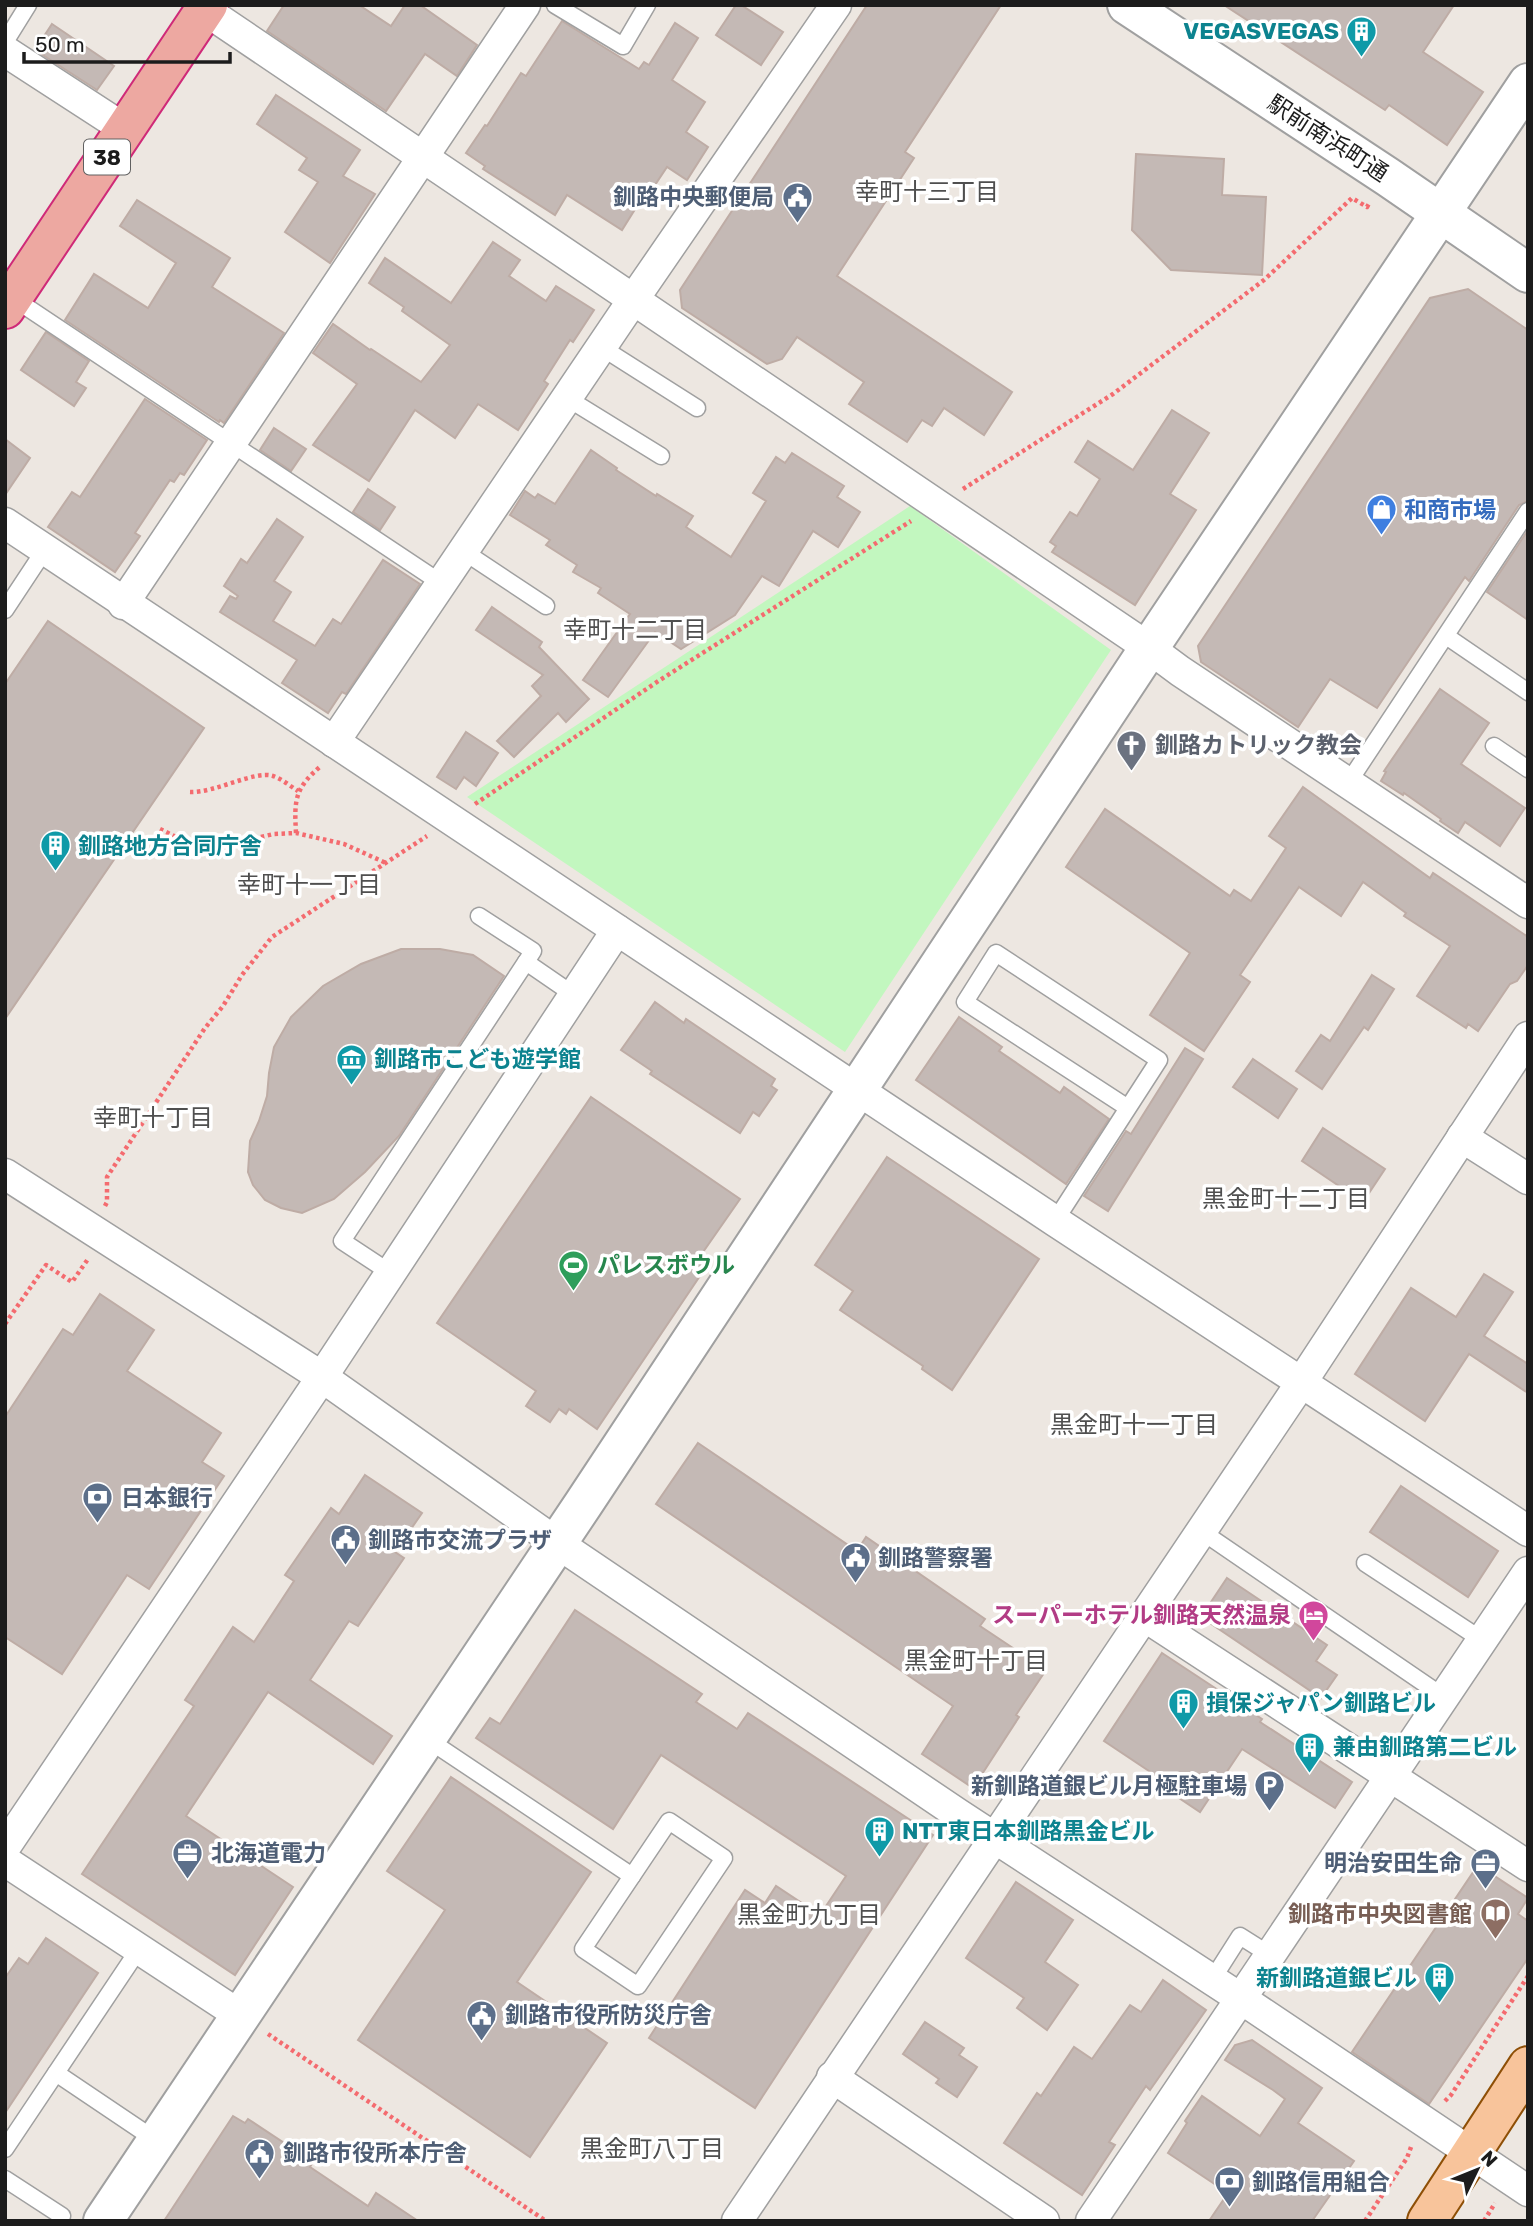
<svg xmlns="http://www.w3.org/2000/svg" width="1533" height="2226" viewBox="0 0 1533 2226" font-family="Rubik,'Noto Sans JP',sans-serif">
<rect width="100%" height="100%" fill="#ede7e1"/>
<polygon fill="#c2f7bf" points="910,506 1111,650 845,1052 467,797"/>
<g fill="#c4b9b5" stroke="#beaca5" stroke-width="2">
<polygon points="284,5 359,5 391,26 405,5 420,5 477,45 457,76 425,54 386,111 267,31"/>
<polygon points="736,5 741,5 783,32 761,65 716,35"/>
<polygon points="867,5 1001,5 905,152 914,158 837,276 1012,392 984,435 944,408 932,426 922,420 907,442 849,404 864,382 797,337 782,359 767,364 682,308 680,290"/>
<polygon points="1224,5 1454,5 1423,52 1483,92 1447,145 1389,105 1385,110"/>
<polygon points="562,21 639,69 644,62 649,65 675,23 698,38 672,80 705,102 686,132 708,147 687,180 667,167 647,197 644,195 622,230 567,195 555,215 483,169 485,166 466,153 485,125 487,126 521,73 526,76"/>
<polygon points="52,24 114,66 97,90 35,50"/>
<polygon points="276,95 360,150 343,176 375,194 330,263 285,232 318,182 299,170 307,158 257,124"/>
<polygon points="1136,154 1224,159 1222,195 1266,197 1262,275 1171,270 1132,230"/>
<polygon points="137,200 230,258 212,287 284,333 224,423 220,420 219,422 65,320 94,274 148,308 176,263 120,226"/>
<polygon points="493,242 520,260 509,276 546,301 556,286 594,310 573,342 570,340 544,381 548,384 518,430 478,404 455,438 415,410 369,481 313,445 357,384 313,353 333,324 370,350 371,349 421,382 450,345 402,311 404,307 369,283 385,258 451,303"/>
<polygon points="1468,289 1528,330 1528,501 1519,505 1469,581 1465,577 1377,708 1330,679 1298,727 1201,662 1198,646 1430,298"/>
<polygon points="46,332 89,361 76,382 86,388 74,406 21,370"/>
<polygon points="145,399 207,440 184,475 180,473 174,482 170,480 135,533 140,536 115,572 48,527 72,492 80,497"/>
<polygon points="1172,410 1209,433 1170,494 1196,510 1135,605 1052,552 1056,546 1050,542 1070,512 1077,516 1100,479 1075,462 1088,441 1133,470"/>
<polygon points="274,428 306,449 291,471 260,450"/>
<polygon points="5,439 30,458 5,495"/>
<polygon points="591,450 617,468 616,470 656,496 657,494 693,516 686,527 731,557 766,501 753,493 776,457 785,463 792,453 844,486 837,497 860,512 838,547 813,531 779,586 762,576 735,615 681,649 655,632 608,697 583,680 630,614 598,593 601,588 573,572 577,565 546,545 550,540 510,515 525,491 535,498 538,494 555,504"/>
<polygon points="368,489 395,507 380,530 353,512"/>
<polygon points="277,519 303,537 274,581 291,592 273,621 315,646 333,619 341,624 383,560 420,584 346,694 342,692 328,713 282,683 297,660 220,612 230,596 236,599 238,596 224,586 241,559 247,563"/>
<polygon points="1528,530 1528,620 1487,592"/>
<polygon points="492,607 542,642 539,647 589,699 566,722 558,713 514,757 497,741 541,696 532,686 543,675 476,630"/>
<polygon points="48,621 204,728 5,1019 5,684"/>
<polygon points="1440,689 1489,723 1461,764 1525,808 1500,846 1465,822 1458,833 1440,821 1441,819 1404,793 1403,795 1381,781 1386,772 1384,771"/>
<polygon points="466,732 498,753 476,786 464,777 456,789 437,777"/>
<polygon points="1303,787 1430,878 1433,873 1528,937 1528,965 1517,981 1510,984 1478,1031 1468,1024 1466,1028 1417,996 1450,946 1404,916 1406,913 1363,882 1341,916 1299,887 1240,975 1250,982 1204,1051 1150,1015 1190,953 1066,867 1078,849 1105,809 1230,896 1234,890 1251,901 1286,848 1269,836"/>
<polygon points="401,949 440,949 473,955 504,976 399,1136 365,1172 334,1199 302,1213 281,1208 265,1200 253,1185 248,1172 250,1141 259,1121 267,1096 269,1073 274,1047 291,1017 323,986 361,964"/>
<polygon points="1372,975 1394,989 1368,1030 1364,1027 1322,1089 1296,1071 1321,1035 1330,1041"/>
<polygon points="655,1002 684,1023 686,1019 775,1079 771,1086 777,1090 759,1116 753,1112 740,1133 650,1074 652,1071 621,1050"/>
<polygon points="959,1017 1002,1047 999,1051 1060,1093 1064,1087 1109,1119 1066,1184 916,1080"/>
<polygon points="1185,1048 1203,1059 1108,1211 1084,1196 1126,1131 1131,1134"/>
<polygon points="1253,1059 1297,1089 1278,1118 1233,1087"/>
<polygon points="591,1097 740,1199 701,1255 710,1261 597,1429 569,1409 566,1414 559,1409 550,1422 526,1406 536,1391 437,1323"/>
<polygon points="1323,1128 1385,1169 1363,1202 1302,1161"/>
<polygon points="887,1157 1039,1259 952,1390 922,1369 923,1366 840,1310 853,1291 815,1265"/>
<polygon points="1484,1274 1513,1292 1484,1336 1528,1364 1528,1393 1469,1354 1425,1421 1355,1374 1411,1288 1456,1317"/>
<polygon points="100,1294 154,1330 127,1371 221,1433 202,1462 224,1476 149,1589 127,1575 62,1674 5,1637 5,1417 63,1329 73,1335"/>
<polygon points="698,1443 857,1551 866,1537 985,1619 980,1626 1046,1670 1016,1715 1019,1717 973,1788 922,1754 953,1706 656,1504"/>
<polygon points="365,1475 422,1513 395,1552 404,1558 358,1626 349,1621 310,1680 392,1736 373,1764 268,1692 186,1816 293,1887 235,1975 82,1874 194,1706 185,1700 233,1627 254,1642 294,1581 285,1575 331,1508 339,1514"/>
<polygon points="1401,1486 1498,1551 1468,1597 1370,1532"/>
<polygon points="1227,1578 1327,1645 1316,1661 1337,1675 1321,1698 1201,1617"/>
<polygon points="575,1610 702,1694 696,1702 737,1729 748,1713 933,1835 755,2108 649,2038 745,1890 765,1903 776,1886 820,1915 846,1876 661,1755 613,1829 476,1738 490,1718 500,1724"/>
<polygon points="1162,1653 1262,1719 1260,1722 1352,1782 1335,1808 1242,1749 1200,1812 1161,1786 1164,1781 1104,1741"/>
<polygon points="451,1777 591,1872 517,1982 607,2043 530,2157 358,2040 445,1910 387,1871"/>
<polygon points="1478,1865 1528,1898 1518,1914 1528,1921 1528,1958 1429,2104 1352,2052"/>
<polygon points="1016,1882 1073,1920 1045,1962 1078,1985 1047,2030 1017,2008 1024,1998 966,1958"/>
<polygon points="46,1938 98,1973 5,2113 5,1978 19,1958 28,1964"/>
<polygon points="1163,1980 1206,2010 1150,2090 1146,2086 1109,2142 1115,2145 1082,2195 1004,2143 1037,2093 1041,2096 1074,2047 1092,2059 1130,2005 1141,2012"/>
<polygon points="925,2022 964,2048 959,2055 977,2067 957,2097 936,2083 939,2079 903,2054"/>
<polygon points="1252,2040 1322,2088 1298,2123 1354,2161 1312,2221 1209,2221 1228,2193 1168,2153 1187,2123 1185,2121 1202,2096 1260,2136 1285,2099 1273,2090 1225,2060 1235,2045"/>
<polygon points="233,2116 245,2123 248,2119 313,2162 310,2167 368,2206 376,2193 418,2221 164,2221"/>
</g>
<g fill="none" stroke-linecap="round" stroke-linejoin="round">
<defs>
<g id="service">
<polyline points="555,5 623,46 647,5"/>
<polyline points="5,42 28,5"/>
<polyline points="13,298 441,583"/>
<polyline points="601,347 697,408"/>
<polyline points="567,398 661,456"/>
<polyline points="463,551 546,606"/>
<polyline points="5,610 44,551"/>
<polyline points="1446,636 1528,692"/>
<polyline points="1494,746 1528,769"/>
<polyline points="1348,783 1528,511"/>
<polyline points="479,916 533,951 526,962"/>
<polyline points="1055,1221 1159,1060 996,953 965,1002 1128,1108"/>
<polyline points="389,1272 342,1241 526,962 574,995"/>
<polyline points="1201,1531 1444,1697"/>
<polyline points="1365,1563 1482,1640"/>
<polyline points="427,1739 632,1876"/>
<polygon points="669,1821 724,1858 638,1986 583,1949"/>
<polyline points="1212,1980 1240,1936 1270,1955"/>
<polyline points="56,2073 157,2141"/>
<polyline points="5,2149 139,1949"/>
<polyline points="5,2179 62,2216"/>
</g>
<g id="minor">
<polyline points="205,10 1149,648 1180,671 1528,903"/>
<polyline points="5,51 125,129"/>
<polyline points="5,523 1055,1221 1528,1531"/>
<polyline points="123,604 525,5"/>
<polyline points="334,742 633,300 836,5"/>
<polyline points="1462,1137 1528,1179"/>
<polyline points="5,1174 322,1377 557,1543 958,1814 1240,1998 1528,2191"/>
<polyline points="1144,1616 1528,1866"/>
<polyline points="5,1847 322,1377 617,930"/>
<polyline points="5,1861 241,2016"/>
<polyline points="832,2077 1044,2221"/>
<polyline points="737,2221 1301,1383 1528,1037"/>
<polyline points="1091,2221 1528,1572"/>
</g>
<g id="tertiary">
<polyline points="1127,5 1388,177 1528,273"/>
<polyline points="103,2221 584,1503 1149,648 1528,83"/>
</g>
<polyline id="primary" points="1427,2221 1528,2066"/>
<polyline id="trunk" points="5,309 208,5"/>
</defs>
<use href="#service" stroke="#a0a0a0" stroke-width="19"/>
<use href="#minor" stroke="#a0a0a0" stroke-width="33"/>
<use href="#tertiary" stroke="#a0a0a0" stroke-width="42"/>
<use href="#primary" stroke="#8e4f06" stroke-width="42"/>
<use href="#trunk" stroke="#cf2a78" stroke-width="42"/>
<g stroke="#f46b6f" stroke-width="4.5" stroke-dasharray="3.5 3.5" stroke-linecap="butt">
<polyline points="963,489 1113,394 1264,280 1352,198 1367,207 1370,202"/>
<path d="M190 792C215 793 255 770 273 776 282 779 290 786 298 791"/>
<polyline points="475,804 660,680 911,521"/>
<polyline points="160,829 178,838 203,845 221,846 274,834 296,833 344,844 386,863"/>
<path d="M296 833C294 799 295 788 321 766"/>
<polyline points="105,1206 107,1202 107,1177 205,1028 223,1006 242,975 272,937 427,836"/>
<polyline points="5,1324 46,1265 72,1282 88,1259"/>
<polyline points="268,2034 546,2221"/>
<polyline points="1445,2101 1451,2095 1528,1976"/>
<polyline points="1365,2221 1407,2158 1411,2147"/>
<polyline points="1484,2221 1495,2203"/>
</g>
<use href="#service" stroke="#fff" stroke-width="16"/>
<use href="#minor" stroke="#fff" stroke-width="30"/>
<use href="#tertiary" stroke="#fff" stroke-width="38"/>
<use href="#primary" stroke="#f8c49b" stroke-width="38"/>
<use href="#trunk" stroke="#eda8a1" stroke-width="38"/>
</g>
<defs>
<symbol id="building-pin" viewBox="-11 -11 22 30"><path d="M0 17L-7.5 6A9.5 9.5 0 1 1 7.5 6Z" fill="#0f9aa8" stroke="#fff"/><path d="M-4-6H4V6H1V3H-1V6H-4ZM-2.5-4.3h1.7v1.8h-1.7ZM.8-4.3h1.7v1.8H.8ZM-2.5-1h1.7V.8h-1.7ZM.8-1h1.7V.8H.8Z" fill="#fff"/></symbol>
<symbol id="civic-pin" viewBox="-11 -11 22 30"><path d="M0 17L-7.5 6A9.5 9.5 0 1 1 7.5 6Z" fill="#5c6f8a" stroke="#fff"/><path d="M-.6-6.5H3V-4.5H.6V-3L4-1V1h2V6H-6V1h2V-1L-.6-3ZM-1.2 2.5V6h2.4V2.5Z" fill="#fff"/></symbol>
<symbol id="shop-pin" viewBox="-11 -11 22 30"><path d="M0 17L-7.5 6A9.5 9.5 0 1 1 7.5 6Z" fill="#3f7fe0" stroke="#fff"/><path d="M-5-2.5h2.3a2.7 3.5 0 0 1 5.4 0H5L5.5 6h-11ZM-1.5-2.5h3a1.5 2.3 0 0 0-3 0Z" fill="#fff"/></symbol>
<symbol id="church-pin" viewBox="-11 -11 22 30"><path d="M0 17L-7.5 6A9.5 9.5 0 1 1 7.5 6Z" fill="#6b7280" stroke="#fff"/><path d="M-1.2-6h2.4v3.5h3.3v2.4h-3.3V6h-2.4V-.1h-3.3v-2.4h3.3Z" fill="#fff"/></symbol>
<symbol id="museum-pin" viewBox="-11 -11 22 30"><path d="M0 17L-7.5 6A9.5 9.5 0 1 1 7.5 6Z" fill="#0f9aa8" stroke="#fff"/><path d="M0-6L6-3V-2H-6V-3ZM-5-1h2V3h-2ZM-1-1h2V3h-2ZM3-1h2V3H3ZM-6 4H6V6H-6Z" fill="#fff"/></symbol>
<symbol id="stadium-pin" viewBox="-11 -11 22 30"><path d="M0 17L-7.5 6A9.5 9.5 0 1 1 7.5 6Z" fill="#2e9e5b" stroke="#fff"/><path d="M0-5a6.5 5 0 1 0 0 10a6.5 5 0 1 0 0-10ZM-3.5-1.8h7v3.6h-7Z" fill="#fff"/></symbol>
<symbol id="bank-pin" viewBox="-11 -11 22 30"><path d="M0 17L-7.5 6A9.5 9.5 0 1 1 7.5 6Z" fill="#5c6f8a" stroke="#fff"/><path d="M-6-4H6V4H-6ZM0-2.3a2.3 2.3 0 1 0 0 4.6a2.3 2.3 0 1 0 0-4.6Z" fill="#fff"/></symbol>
<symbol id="hotel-pin" viewBox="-11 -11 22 30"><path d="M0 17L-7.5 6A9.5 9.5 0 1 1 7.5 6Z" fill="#d1479c" stroke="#fff"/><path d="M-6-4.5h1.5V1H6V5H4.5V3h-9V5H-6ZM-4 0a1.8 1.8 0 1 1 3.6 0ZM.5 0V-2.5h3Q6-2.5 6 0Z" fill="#fff"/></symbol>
<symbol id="parking-pin" viewBox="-11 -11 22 30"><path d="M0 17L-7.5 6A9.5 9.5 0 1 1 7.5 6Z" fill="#5c6f8a" stroke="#fff"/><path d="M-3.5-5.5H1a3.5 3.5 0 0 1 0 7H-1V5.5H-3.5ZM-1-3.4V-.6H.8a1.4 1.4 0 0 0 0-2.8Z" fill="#fff"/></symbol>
<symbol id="office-pin" viewBox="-11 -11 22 30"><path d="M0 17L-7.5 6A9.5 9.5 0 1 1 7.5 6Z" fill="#5c6f8a" stroke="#fff"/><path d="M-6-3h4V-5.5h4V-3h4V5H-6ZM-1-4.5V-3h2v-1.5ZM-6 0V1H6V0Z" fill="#fff"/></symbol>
<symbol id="library-pin" viewBox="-11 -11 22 30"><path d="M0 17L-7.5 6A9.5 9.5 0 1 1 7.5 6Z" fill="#8d6e63" stroke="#fff"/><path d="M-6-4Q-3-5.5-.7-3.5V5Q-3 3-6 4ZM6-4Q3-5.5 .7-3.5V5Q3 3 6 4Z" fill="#fff"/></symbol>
</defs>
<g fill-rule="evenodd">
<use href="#building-pin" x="1344" y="14" width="35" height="47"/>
<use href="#civic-pin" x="780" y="180" width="35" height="47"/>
<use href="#shop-pin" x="1364" y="492" width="35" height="47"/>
<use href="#church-pin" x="1114" y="728" width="35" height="47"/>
<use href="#building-pin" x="38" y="828" width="35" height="47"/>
<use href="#museum-pin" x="334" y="1042" width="35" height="47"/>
<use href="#stadium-pin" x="556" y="1248" width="35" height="47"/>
<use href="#bank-pin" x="80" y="1480" width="35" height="47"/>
<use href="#civic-pin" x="328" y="1522" width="35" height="47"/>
<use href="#civic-pin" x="838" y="1540" width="35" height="47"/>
<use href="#hotel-pin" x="1296" y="1598" width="35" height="47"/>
<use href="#building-pin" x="1166" y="1686" width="35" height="47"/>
<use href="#building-pin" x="1292" y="1730" width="35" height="47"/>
<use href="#parking-pin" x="1252" y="1768" width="35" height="47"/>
<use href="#building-pin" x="862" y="1814" width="35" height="47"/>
<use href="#office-pin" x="170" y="1836" width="35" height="47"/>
<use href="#office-pin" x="1468" y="1846" width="35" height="47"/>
<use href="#library-pin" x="1478" y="1896" width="35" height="47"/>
<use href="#building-pin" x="1422" y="1960" width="35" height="47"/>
<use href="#civic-pin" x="464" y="1998" width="35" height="47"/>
<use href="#civic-pin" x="242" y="2136" width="35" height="47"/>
<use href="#bank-pin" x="1212" y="2164" width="35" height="47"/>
</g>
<g text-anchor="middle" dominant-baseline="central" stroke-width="7" stroke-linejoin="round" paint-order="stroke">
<rect fill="#fff" stroke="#606060" stroke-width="2" x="84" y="139.5" width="46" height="35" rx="5"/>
<g font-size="21" font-weight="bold" fill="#1c1c1c">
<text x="107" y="157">38</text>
</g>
<g font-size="23" font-weight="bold" fill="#0d838f" stroke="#fff" text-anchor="start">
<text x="1339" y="31" text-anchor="end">VEGASVEGAS</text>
<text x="78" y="846">釧路地方合同庁舎</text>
<text x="374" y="1059">釧路市こども遊学館</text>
<text x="1206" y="1703">損保ジャパン釧路ビル</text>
<text x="1333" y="1747">兼由釧路第二ビル</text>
<text x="902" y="1831">NTT東日本釧路黒金ビル</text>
<text x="1417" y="1978" text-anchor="end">新釧路道銀ビル</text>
</g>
<g font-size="23" fill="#1c1c1c" stroke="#fff">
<text transform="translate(1328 138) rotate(33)">駅前南浜町通</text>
</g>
<g font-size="23" font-weight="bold" fill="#4e5e75" stroke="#fff" text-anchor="start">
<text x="774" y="197" text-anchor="end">釧路中央郵便局</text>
<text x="121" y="1498">日本銀行</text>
<text x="368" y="1540">釧路市交流プラザ</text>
<text x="878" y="1558">釧路警察署</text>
<text x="1247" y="1786" text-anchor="end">新釧路道銀ビル月極駐車場</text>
<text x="211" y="1853">北海道電力</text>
<text x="1462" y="1863" text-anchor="end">明治安田生命</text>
<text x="505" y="2015">釧路市役所防災庁舎</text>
<text x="283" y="2153">釧路市役所本庁舎</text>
<text x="1252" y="2182">釧路信用組合</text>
</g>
<g font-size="23" font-weight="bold" fill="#366cbe" stroke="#fff" text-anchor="start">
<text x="1404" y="510">和商市場</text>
</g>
<g font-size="23" font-weight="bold" fill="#5b616d" stroke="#fff" text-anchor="start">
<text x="1155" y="745">釧路カトリック教会</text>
</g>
<g font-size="23" font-weight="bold" fill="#27864d" stroke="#fff" text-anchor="start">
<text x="597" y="1265">パレスボウル</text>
</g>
<g font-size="23" font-weight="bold" fill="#b23c85" stroke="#fff" text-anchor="end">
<text x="1291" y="1615">スーパーホテル釧路天然温泉</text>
</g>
<g font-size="23" font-weight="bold" fill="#785e54" stroke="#fff" text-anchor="end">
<text x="1472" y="1914">釧路市中央図書館</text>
</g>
<g font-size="24" fill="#4f4f4f" stroke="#fff">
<text x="927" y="192">幸町十三丁目</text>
<text x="635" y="630">幸町十二丁目</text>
<text x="309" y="885">幸町十一丁目</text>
<text x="153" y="1118">幸町十丁目</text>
<text x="1286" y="1199">黒金町十二丁目</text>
<text x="1134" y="1425">黒金町十一丁目</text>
<text x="976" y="1661">黒金町十丁目</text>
<text x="809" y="1915">黒金町九丁目</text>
<text x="652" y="2149">黒金町八丁目</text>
</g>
</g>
<rect width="1533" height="2226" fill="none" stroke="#1c1c1c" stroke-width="14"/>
<g transform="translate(1477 2170) rotate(47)" stroke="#ffffff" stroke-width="5" paint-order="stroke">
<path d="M0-5L12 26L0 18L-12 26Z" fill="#1c1c1c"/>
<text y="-10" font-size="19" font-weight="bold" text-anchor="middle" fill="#1c1c1c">N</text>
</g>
<path d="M24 52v10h206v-10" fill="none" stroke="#1c1c1c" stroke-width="3.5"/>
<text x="35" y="52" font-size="21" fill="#1c1c1c" stroke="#ffffff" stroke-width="5" paint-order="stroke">50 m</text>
</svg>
